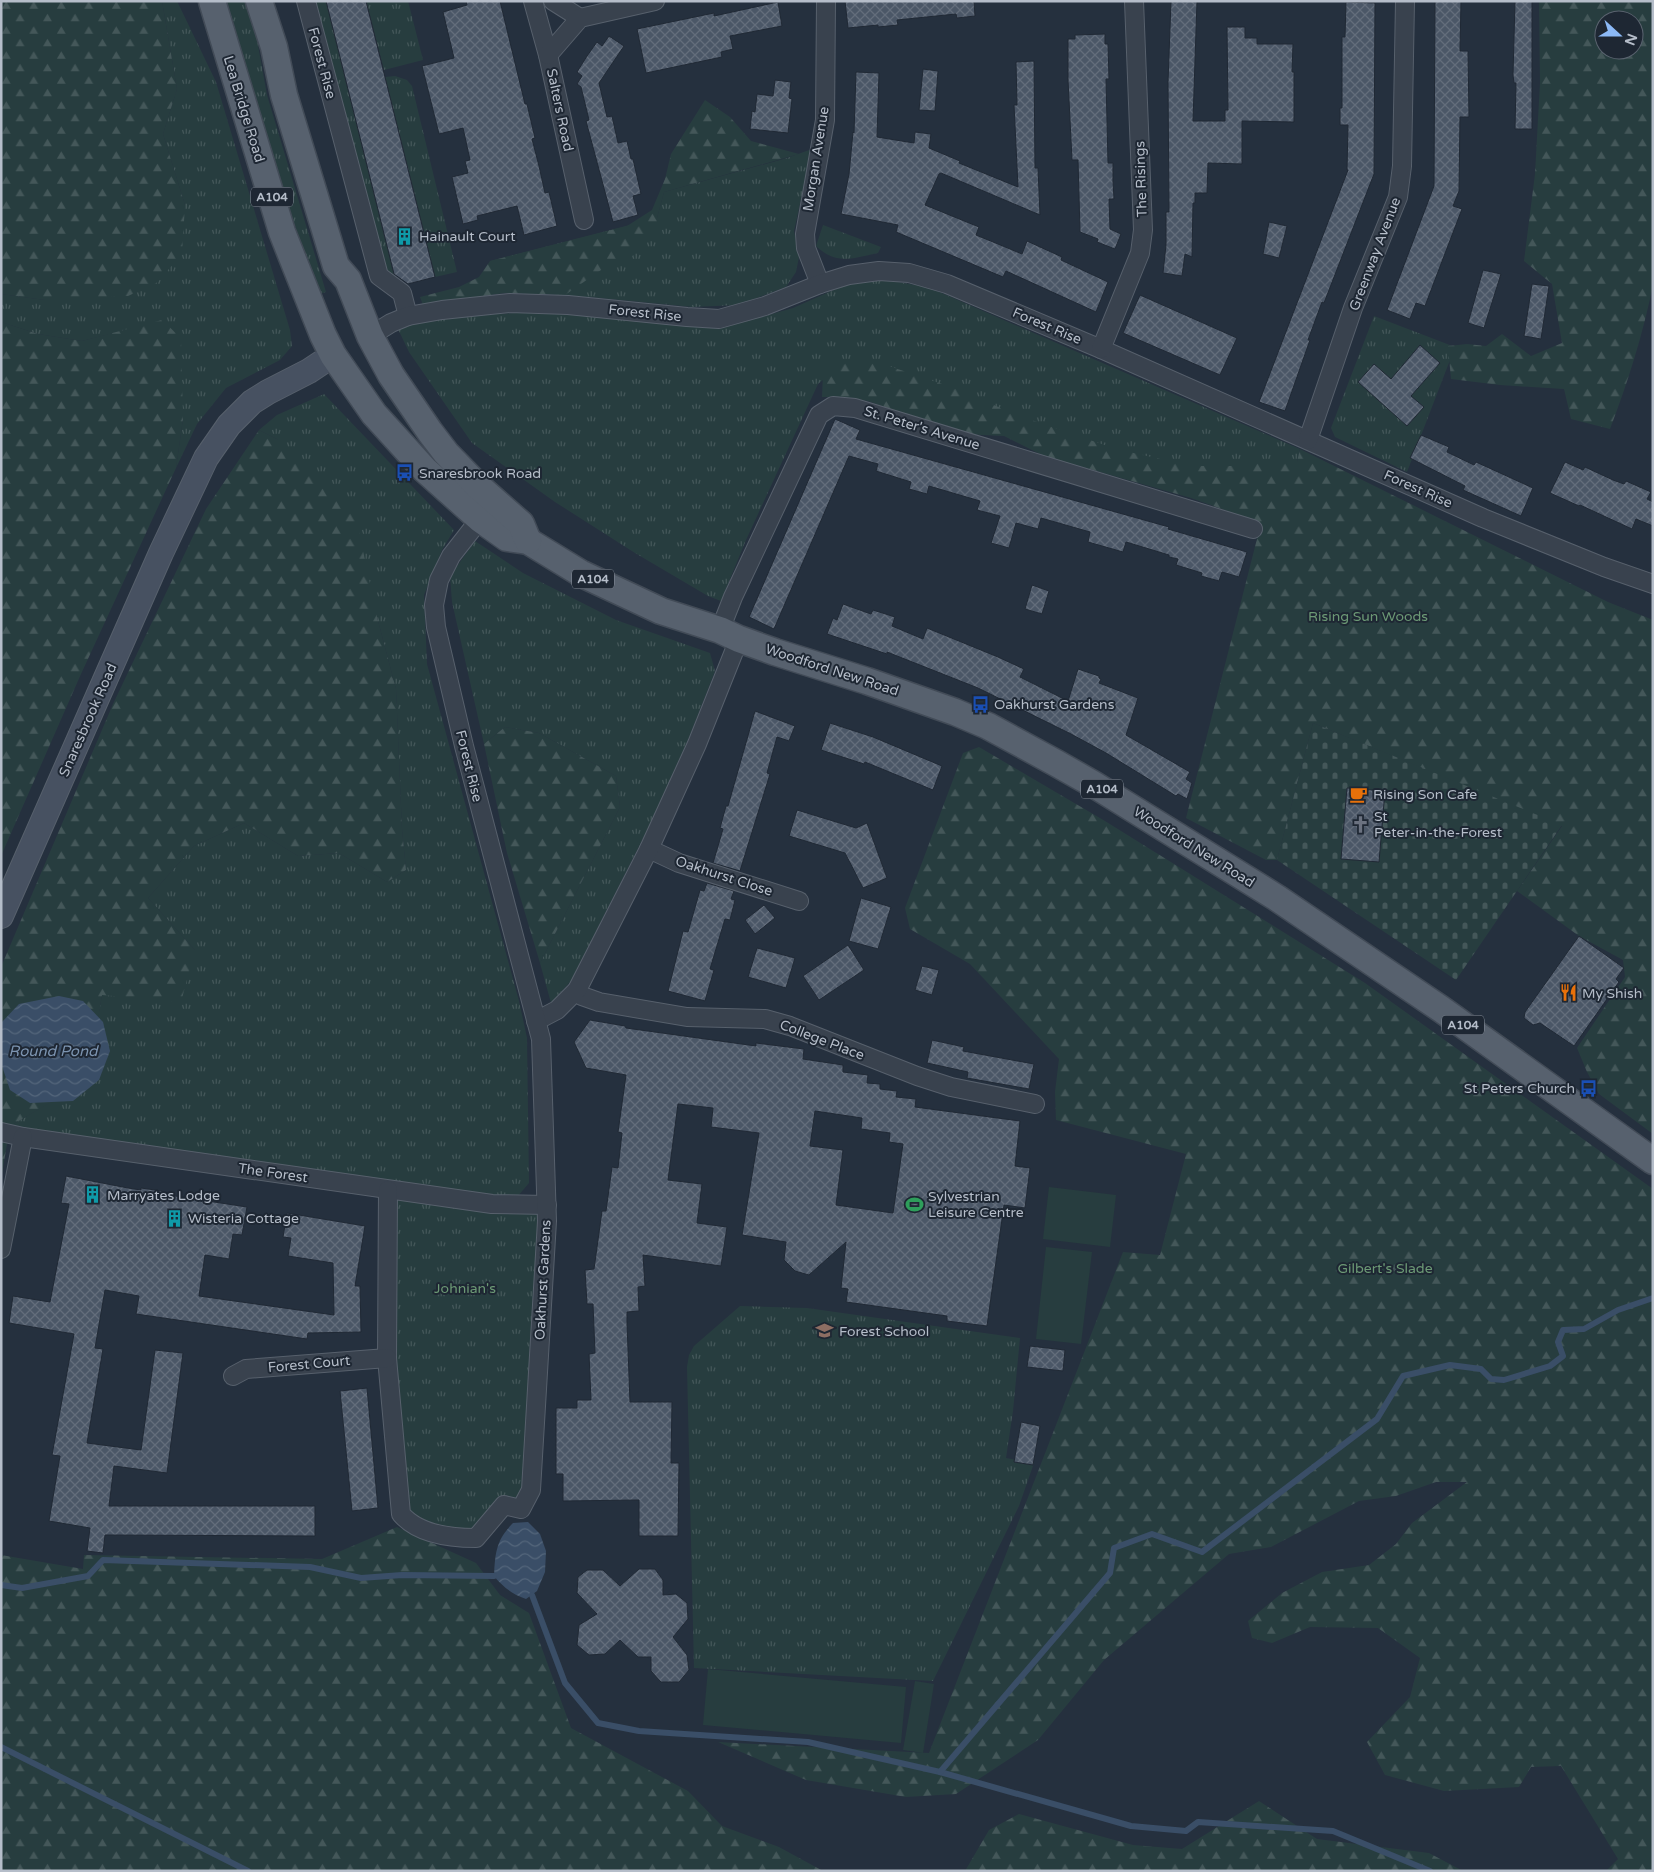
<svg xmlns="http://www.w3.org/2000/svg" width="1654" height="1872" viewBox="0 0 1654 1872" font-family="'Varela Round',sans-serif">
<defs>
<pattern id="grass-tufts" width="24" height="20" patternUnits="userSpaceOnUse" patternTransform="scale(1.25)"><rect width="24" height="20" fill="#273d3f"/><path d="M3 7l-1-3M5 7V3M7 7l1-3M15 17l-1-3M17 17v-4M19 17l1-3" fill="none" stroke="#445759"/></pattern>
<pattern id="forest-firs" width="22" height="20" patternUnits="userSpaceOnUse" patternTransform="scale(1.25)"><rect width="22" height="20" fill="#273d3f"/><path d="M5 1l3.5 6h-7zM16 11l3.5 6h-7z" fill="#445759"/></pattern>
<pattern id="cemetery-stones" width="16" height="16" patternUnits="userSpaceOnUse" patternTransform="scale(1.25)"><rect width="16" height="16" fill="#273d3f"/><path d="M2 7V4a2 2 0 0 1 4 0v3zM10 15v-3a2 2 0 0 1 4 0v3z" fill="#445759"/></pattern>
<pattern id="water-waves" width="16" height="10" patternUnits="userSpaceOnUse" patternTransform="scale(1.25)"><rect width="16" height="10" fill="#3a4e67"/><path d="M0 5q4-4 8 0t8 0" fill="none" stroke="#54667b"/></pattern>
<pattern id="building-cross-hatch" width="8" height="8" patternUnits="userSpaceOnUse" patternTransform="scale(1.25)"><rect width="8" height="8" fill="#4b5767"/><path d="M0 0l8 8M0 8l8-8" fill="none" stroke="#636d7b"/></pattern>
</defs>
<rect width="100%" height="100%" fill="#25303e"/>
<g fill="url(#grass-tufts)">
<polygon points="162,1 177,1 216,82 290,330 292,346 280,360 226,388 197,424 176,468 183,419 162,321 82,341 38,334 1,322 1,294 45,300 185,205 163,134 177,89"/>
<path d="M224 1H250L267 95 326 292 320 294C283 198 254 100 224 1Z"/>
<polygon points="306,1 326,1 397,287 379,276"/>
<polygon points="366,1 408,1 423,60 384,70"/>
<polygon points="395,76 407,80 412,86 457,272 435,277 385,77"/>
<polygon points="812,149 794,231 799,257 796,272 786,287 757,298 738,305 693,307 589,297 560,297 490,261 657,218 664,192 787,158"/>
<path d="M823 225 881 247 878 253C853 258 837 266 816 246Z"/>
<polygon points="879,279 928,287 1300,449 1283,523 834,371 818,384 746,540 721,601 708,596 635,553 555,502 472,443 409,352 398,329 412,323 444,317 515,313 572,313 722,325 751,320 793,308 847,284"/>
<polygon points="1374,316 1455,347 1407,472 1335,437 1331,428"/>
<polygon points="324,394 454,530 442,550 424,595 427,664 519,1001 527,1038 529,1183 517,1197 499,1201 10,1126 87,1081 102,995 195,950 148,898 194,846 244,823 298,856 339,853 387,882 406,870 402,829 396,689 377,617 277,439 259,430 277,415"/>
<polygon points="475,541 523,573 616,620 710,653 715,671 672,781 571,981 551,1003 540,963 620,807 616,776 539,733 505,727 484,744 452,602 450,576"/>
<polygon points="388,1190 547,1205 521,1509 504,1505 476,1538 401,1514"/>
<polygon points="740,1306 807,1308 1020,1338 1013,1411 1006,1458 1034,1463 1019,1506 933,1681 694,1668 687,1367 689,1355 694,1346"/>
</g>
<g fill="url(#forest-firs)" fill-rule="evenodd">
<polygon points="1,1 162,1 177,89 163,134 185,205 182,253 158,282 128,296 45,300 1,294"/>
<path d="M1539 1H1653V285C1643 334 1628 382 1610 429L1571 419 1564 389 1500 385 1451 379 1448 346 1467 344 1486 346 1502 334 1531 356 1562 343 1552 284 1524 261 1535 174 1540 83ZM1604 20H1634V50H1604Z"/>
<polygon points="705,100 730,117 751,141 799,154 664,192 657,218 662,229 630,258 601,270 565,295 504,293 423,305 420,297 459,287 479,277 490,261 627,226 652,210 665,179 671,154"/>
<polygon points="162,320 181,338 183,419 176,468 81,674 1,856 1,322 38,334 82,341"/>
<polygon points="830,359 868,359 951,387 1020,416 1116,449 1191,466 1245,466 1254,460 1297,462 1300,449 1608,602 1653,620 1653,1134 1599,1094 1587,1072 1577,1048 1625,977 1623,960 1579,936 1517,891 1562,826 1313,723 1277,860 1266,860 1186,818 1260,527 1258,522 1191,498 1044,456 1004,436 960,434 868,401 841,397 822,397 823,373"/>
<polygon points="259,430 277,439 355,513 377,617 396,689 402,829 406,870 387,882 339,853 298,856 244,823 194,846 148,898 195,950 181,1002 102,995 88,1081 10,1126 1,1180 1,967 113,704 206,509"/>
<polygon points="505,727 539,733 616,776 620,807 540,963 507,853 484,744"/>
<polygon points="979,747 1105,821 1365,983 1653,1189 1653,1871 1606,1871 1618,1859 1561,1766 1531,1767 1519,1787 1444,1791 1385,1775 1367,1742 1410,1697 1420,1658 1378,1628 1310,1627 1272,1643 1252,1638 1248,1621 1282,1593 1322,1572 1369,1565 1396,1544 1412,1523 1467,1482 1436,1482 1396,1496 1359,1501 1271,1547 1229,1554 1104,1660 1038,1740 956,1794 906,1797 806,1780 718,1742 929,1753 1123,1252 1160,1255 1186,1154 1056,1120 1055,1092 1059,1059 970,964 910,929 905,908 963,753"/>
<polygon points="397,1527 476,1563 500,1595 529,1613 571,1728 688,1791 722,1826 779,1847 823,1871 1,1871 1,1555 83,1569 84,1555 322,1559"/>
<polygon points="1259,1801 1317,1839 1429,1853 1463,1871 965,1871 989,1830 1019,1814 1133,1845 1182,1849"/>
</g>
<polygon fill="url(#cemetery-stones)" points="1313,723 1562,825 1456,980 1277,860"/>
<g fill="#273d3f">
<polygon points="1049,1187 1116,1195 1110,1247 1043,1239"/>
<polygon points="1046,1247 1092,1252 1081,1344 1036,1339"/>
<polygon points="708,1669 906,1687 901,1743 703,1725"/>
<polygon points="915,1681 934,1684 923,1753 903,1750"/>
</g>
<g fill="url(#water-waves)">
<polygon points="59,996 83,1001 103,1022 110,1051 99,1080 73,1101 30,1103 10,1090 1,1063 2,1022 19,1004"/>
<path d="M528 1522 540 1534 546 1551 545 1572 537 1591 526 1599C512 1594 503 1587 494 1576 495 1553 496 1540 513 1523Z"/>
</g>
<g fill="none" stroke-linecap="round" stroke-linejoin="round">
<g stroke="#3a4e67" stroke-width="6">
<polyline points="1,1585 22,1588 88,1576 103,1560 310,1567 361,1578 402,1575 494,1576"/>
<polyline points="532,1595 565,1683 598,1723 639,1731 808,1742 940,1772 1131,1826 1186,1831 1198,1822 1333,1831 1430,1871"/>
<polyline points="1,1747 248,1871"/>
<polyline points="940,1772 1110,1573 1114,1548 1152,1534 1202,1552 1377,1419 1403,1376 1450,1365 1481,1369 1491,1379 1504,1380 1550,1366 1563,1356 1558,1342 1563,1330 1584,1329 1618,1310 1653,1298"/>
</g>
</g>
<g fill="url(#building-cross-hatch)" stroke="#202935" fill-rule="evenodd">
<polygon points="326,1 366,1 435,277 408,284 394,274"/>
<polygon points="466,1 500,1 525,104 527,104 535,138 532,139 539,166 545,193 549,192 557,226 524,235 517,206 477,216 478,220 463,224 452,177 468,173 465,161 470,160 463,128 439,134 422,66 454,58 443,12 467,5"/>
<polygon points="845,1 974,1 975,16 957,18 956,14 897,20 898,25 878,27 878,25 848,28"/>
<polygon points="1171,1 1197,1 1193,121 1225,121 1225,110 1228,110 1227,27 1245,27 1245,38 1257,38 1257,44 1293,44 1292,72 1294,72 1294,122 1242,121 1242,164 1208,163 1207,193 1195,193 1195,203 1193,203 1192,257 1185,254 1182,276 1163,273 1166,245 1166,212 1169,212 1168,82"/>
<polygon points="1435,1 1461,1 1460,51 1468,51 1469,117 1460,117 1459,191 1453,206 1462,209 1425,306 1416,303 1410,319 1387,310 1434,186"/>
<polygon points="1515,1 1532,1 1532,129 1515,129 1516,83 1514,83 1513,75"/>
<polygon points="778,2 782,26 730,36 733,49 721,52 722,57 646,73 637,29 714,13 714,16"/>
<polygon points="1346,2 1375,3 1374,174 1324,303 1322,302 1308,340 1310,340 1285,411 1259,402 1348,170 1347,170 1348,125 1340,125 1340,108 1342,108 1342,37 1345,37"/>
<polygon points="1105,34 1105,44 1108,44 1109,79 1106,79 1108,163 1113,163 1113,181 1114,199 1109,199 1110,229 1121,234 1115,249 1097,242 1098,239 1080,232 1078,160 1072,160 1068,80 1068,39 1075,39 1075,35"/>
<polygon points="609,36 624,46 599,83 607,117 612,116 618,143 627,141 631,159 633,159 641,194 633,196 638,215 613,222 586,121 589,120 581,87 577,84 582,76 577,72 587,56 597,42 602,46"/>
<polygon points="1034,61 1035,168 1038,168 1040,215 941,173 939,174 925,205 979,227 976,235 998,244 1022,254 1027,241 1062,257 1061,260 1108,282 1096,312 1006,271 1003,277 896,232 898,225 841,214 849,174 853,132 854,133 856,72 879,73 877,137 914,143 915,132 931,134 929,148 960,161 959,163 1018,187 1014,105 1017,105 1016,62"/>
<polygon points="923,69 938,71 935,111 919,110"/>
<polygon points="775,80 791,82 789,98 792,99 788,133 750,129 752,111 755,112 757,94 773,96"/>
<polygon points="1269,222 1287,226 1279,258 1263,254"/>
<polygon points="1483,270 1501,274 1484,328 1468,323"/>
<polygon points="1532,284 1549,286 1541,339 1524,336"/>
<polygon points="1140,295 1237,338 1220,375 1123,333"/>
<polygon points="1420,345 1440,363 1411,396 1424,407 1407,426 1358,382 1374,364 1391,379"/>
<polygon points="835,419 860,430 856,439 1169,527 1168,529 1247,552 1239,577 1222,572 1219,581 1201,576 1202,573 1176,565 1178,559 1169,557 1169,555 1126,542 1123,552 1088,542 1090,532 1041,518 1038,529 1016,523 1009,548 991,543 1000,516 977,510 980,501 929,486 927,494 909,489 911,482 876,471 878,464 849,456 774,629 749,617"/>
<polygon points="1421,435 1449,447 1447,452 1474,465 1476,462 1533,488 1521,516 1463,490 1465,486 1410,458"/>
<polygon points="1565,462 1583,470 1585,467 1613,480 1624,484 1626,481 1651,492 1647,499 1653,502 1653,526 1636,519 1632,529 1580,505 1579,506 1550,493"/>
<polygon points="1032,585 1049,591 1042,614 1025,609"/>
<polygon points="843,604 871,614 873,610 895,617 892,626 923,639 927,628 998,657 1024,669 1020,677 1068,701 1078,669 1099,676 1099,678 1101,679 1099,683 1138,698 1126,735 1190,772 1186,779 1192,783 1187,799 1178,794 1176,796 1106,753 1071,734 978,688 887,652 887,654 827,634 833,618 837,620"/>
<polygon points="755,711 795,726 789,741 777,737 767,773 770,774 740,871 713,863 723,829 720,828 726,806 728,806"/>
<polygon points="830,723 873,737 942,766 933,790 865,762 864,764 821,750"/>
<polygon points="1347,788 1385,791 1379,862 1341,859"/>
<polygon points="797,810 856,828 867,823 887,878 863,888 845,853 789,836"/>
<polygon points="707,883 734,891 731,899 735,900 730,920 725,919 710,969 714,970 705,1001 668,991 683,931 688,932 700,890 704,891"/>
<polygon points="861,898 891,907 878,949 849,941"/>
<polygon points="764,905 775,918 755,934 745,920"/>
<polygon points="1579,936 1624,968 1616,979 1619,982 1574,1046 1540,1023 1533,1025 1524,1018 1525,1012"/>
<polygon points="848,945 864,970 819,1000 803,976"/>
<polygon points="757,948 795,958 786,988 748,977"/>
<polygon points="922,966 939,970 932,995 915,990"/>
<path d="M590 1020 625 1026 626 1028 756 1046V1043L804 1049 803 1059 843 1065V1072L868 1075 867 1083 880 1084V1089L897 1091 896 1097 916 1099 915 1107 1020 1121 1015 1166 1030 1168 1025 1208 1004 1205 987 1326 947 1321V1316L846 1302 848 1289 841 1288 846 1242 809 1275 795 1271 784 1260 786 1242 742 1235 759 1133 711 1127 713 1108 678 1104 668 1180 702 1184 697 1223 727 1227 721 1266 643 1255 645 1286 638 1287 639 1311 627 1312V1323L630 1402H672L671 1463H679L678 1536H639V1500L563 1501V1474H556V1408H577V1400H591L589 1354 595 1353 593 1304H587L585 1270 594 1269 602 1211H606L612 1167 618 1168 622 1133 618 1132 626 1075 586 1068 574 1042ZM815 1111 862 1118 861 1129 890 1133 889 1142 903 1144 893 1213 836 1205 843 1150 810 1146Z"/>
<polygon points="932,1040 964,1047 963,1051 1034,1064 1029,1089 967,1078 968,1072 927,1063"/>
<polygon points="66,1176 128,1188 141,1190 141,1188 162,1191 162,1194 247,1207 242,1235 233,1234 229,1259 205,1255 199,1296 334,1315 333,1263 288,1256 291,1238 283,1237 287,1213 365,1226 355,1286 360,1286 361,1332 308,1333 307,1339 136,1314 139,1296 105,1290 95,1348 103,1349 87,1443 141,1450 155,1350 183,1353 167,1473 114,1466 109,1506 315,1506 315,1536 105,1535 103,1553 87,1551 90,1528 49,1521 60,1456 52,1455 74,1334 9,1323 13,1296 50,1302 69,1204 61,1203"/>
<polygon points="1030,1346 1065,1350 1063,1371 1027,1367"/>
<polygon points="367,1388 378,1508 352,1511 340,1391"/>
<polygon points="1021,1422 1040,1426 1033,1465 1014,1462"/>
<polygon points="639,1569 655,1569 663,1580 663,1595 676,1594 687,1603 688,1619 673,1637 687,1655 689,1670 679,1682 661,1682 651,1671 651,1657 638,1657 620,1640 605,1654 589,1655 577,1645 579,1625 597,1614 577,1593 578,1577 587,1570 603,1570 620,1586"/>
</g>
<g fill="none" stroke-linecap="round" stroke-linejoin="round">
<defs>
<g id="street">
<polyline points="306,1 379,276 402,293 408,316"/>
<polyline points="533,1 548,55 584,220"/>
<polyline points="553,1 580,18"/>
<polyline points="548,55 580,18 655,1"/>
<polyline points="820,284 806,248 805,234 825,120 826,1"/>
<polyline points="370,336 391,323 408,316 442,310 510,303 568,305 687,317 719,319 765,306 820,284 849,275 879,271 909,273 947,284 1101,349 1483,518 1604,567 1653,584"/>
<polyline points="1101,349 1140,253 1143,230 1134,1"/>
<polyline points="1308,440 1353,308 1398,197 1402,166 1405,1"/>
<polyline points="720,630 733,597 819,415 833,406 855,408 1253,529"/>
<polyline points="649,849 679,863 799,901"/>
<polyline points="577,990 582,996 599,1002 687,1017 765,1019 790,1026 917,1076 951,1087 1035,1104"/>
<polyline points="536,1021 557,1010 577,990 649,849 697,744 739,639"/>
<polyline points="1,1132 23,1137 492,1204 547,1205"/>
<path d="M388 1190 387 1358 401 1514C418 1534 450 1538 476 1538L504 1505 521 1509 531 1490 547 1221 541 1039 464 746 436 627 434 605 439 580 451 556 480 519"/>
<polyline points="1,1249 23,1137"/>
<polyline points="233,1376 246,1369 387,1358"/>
</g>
<polyline id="secondary" points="1,916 161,553 206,458 229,425 252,402 268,392 309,371 333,355"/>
<g id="primary">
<polyline points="212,1 282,232 323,335 333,355 374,414 425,470 480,519 507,538 528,541 582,574 661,611 720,630 739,639 775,652 867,681 955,712 988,726 1056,763 1093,784 1277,898 1441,1009 1653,1161"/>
<polyline points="259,1 274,47 284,95 336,266 348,280 370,336 391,375 430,432 446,453 479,487 521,524 528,541"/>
</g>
</defs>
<use href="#street" stroke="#57606c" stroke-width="20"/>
<use href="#secondary" stroke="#57606c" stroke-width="26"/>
<use href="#primary" stroke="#424b57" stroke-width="29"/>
<use href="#street" stroke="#39424e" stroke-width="18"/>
<use href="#secondary" stroke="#475161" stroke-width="24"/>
<use href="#primary" stroke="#57616e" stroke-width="26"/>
</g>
<defs>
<symbol id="building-bare" viewBox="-9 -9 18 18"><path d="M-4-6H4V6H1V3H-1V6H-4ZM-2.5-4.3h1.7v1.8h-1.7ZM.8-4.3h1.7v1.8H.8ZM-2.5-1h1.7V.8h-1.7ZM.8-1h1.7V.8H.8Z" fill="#0f9aa8" stroke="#1e2733" stroke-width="2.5" paint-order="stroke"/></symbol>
<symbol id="bus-bare" viewBox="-9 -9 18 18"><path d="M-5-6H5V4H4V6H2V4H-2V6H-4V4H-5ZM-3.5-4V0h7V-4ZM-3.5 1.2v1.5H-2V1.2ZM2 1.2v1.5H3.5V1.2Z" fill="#1a4fb4" stroke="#1e2733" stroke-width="2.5" paint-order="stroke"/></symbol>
<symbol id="cafe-bare" viewBox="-9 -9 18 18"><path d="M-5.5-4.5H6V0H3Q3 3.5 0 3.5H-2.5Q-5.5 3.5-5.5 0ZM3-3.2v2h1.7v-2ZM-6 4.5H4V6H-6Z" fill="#e8710a" stroke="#1e2733" stroke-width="2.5" paint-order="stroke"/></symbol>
<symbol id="church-bare" viewBox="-9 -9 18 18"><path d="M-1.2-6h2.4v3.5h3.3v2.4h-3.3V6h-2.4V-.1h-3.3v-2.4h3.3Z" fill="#6b7280" stroke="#1e2733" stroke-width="2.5" paint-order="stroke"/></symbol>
<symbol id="restaurant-bare" viewBox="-9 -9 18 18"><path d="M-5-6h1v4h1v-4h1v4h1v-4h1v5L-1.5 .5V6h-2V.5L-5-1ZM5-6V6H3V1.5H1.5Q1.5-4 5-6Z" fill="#e8710a" stroke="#1e2733" stroke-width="2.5" paint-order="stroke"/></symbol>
<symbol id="stadium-bare" viewBox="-9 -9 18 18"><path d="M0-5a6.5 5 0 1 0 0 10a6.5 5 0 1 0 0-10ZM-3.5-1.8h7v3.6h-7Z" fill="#2e9e5b" stroke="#1e2733" stroke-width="2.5" paint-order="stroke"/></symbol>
<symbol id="school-bare" viewBox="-9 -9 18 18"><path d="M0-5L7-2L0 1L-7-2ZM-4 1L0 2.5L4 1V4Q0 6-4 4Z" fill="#8d6e63" stroke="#1e2733" stroke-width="2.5" paint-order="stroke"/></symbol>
</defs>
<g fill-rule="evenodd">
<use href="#building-bare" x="392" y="224" width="25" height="25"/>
<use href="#bus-bare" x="392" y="460" width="25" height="25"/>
<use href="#bus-bare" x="968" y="692" width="25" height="25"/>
<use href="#cafe-bare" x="1346" y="782" width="25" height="25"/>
<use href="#church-bare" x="1348" y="812" width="25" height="25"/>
<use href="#restaurant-bare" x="1556" y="980" width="25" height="25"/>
<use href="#bus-bare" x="1576" y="1076" width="25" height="25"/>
<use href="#building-bare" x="80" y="1182" width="25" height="25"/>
<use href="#stadium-bare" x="902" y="1192" width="25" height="25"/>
<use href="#building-bare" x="162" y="1206" width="25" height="25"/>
<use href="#school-bare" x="812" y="1318" width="25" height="25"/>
</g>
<g text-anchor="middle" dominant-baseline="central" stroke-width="4" stroke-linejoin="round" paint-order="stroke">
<g fill="#1e2733" stroke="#88909c" stroke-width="1">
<rect x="251" y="187.5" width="42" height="19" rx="4"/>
<rect x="572" y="569.5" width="42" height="19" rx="4"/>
<rect x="1081" y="779.5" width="42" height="19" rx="4"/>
<rect x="1442" y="1015.5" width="42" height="19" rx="4"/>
</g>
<g font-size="12" font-weight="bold" fill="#b5bdc9">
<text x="272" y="197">A104</text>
<text x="593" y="579">A104</text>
<text x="1102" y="789">A104</text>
<text x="1463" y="1025">A104</text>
</g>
<g font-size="14" fill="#b5bdc9" stroke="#1e2733">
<text transform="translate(322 63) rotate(75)">Forest Rise</text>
<text transform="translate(244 109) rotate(73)">Lea Bridge Road</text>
<text transform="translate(560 110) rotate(78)">Salters Road</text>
<text transform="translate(816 159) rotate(-81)">Morgan Avenue</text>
<text transform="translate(1141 179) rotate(-92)">The Risings</text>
<text transform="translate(1375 254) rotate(-69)">Greenway Avenue</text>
<text transform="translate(645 313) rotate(6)">Forest Rise</text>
<text transform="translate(1047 326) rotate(23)">Forest Rise</text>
<text transform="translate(922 428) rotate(17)">St. Peter's Avenue</text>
<text transform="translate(1418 489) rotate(24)">Forest Rise</text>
<text transform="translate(832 670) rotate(18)">Woodford New Road</text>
<text transform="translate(88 720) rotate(-66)">Snaresbrook Road</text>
<text transform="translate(469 766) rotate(76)">Forest Rise</text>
<text transform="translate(1194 847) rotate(32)">Woodford New Road</text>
<text transform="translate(724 876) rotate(18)">Oakhurst Close</text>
<text transform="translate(822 1040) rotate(21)">College Place</text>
<text transform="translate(273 1173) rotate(8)">The Forest</text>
<text transform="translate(543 1280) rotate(-87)">Oakhurst Gardens</text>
<text transform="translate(309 1364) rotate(-5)">Forest Court</text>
</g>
<g font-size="14" fill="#b5bdc9" stroke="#1e2733" text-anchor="start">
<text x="419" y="236">Hainault Court</text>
<text x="419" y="473">Snaresbrook Road</text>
<text x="994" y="704">Oakhurst Gardens</text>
<text x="1373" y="794">Rising Son Cafe</text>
<text x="1374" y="816">St<tspan x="1374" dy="16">Peter-in-the-Forest</tspan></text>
<text x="1582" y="993">My Shish</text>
<text x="1575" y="1088" text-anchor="end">St Peters Church</text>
<text x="107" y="1195">Marryates Lodge</text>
<text x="928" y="1196">Sylvestrian<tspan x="928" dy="16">Leisure Centre</tspan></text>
<text x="188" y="1218">Wisteria Cottage</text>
<text x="839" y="1331">Forest School</text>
</g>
<g font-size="14" fill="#6c9975" stroke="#1e2733">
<text x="1368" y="616">Rising Sun Woods</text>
<text x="1385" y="1268">Gilbert's Slade</text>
<text x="465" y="1288">Johnian's</text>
</g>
<g font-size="15" font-style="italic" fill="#7c94b0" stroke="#1e2733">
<text x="53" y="1051">Round Pond</text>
</g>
</g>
<rect width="1654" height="1872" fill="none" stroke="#b5bdc9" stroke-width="5"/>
<g transform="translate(1619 35) rotate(111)"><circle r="24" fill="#1e2733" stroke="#5a636f"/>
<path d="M0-4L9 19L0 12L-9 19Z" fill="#8cb9f6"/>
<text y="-8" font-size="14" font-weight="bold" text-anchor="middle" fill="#b5bdc9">N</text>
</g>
</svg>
